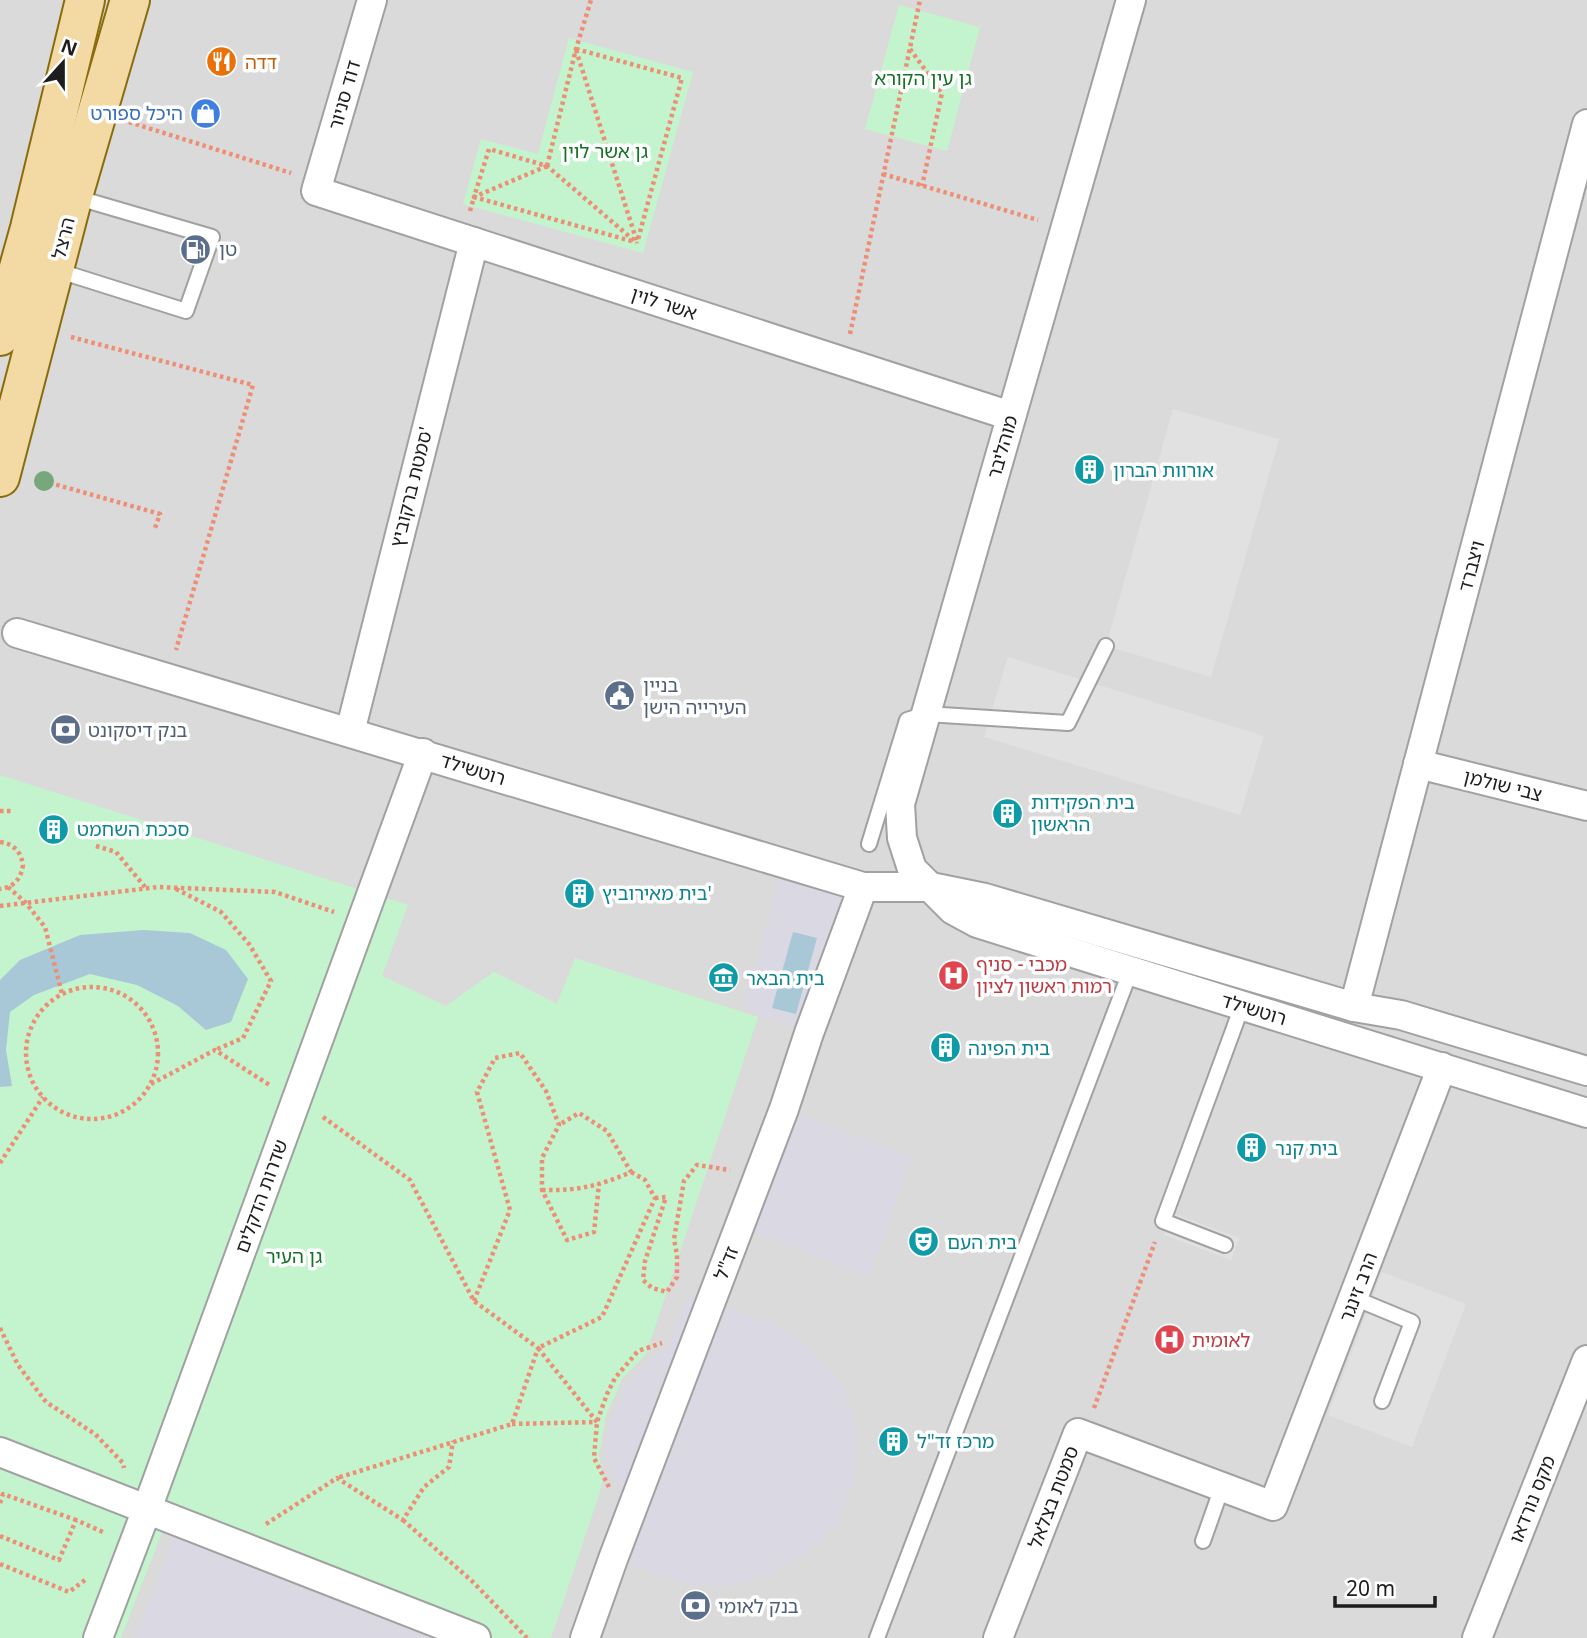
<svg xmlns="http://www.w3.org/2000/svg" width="1587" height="1638" viewBox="0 0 1587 1638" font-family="'Noto Sans','Noto Sans Hebrew',sans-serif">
<rect width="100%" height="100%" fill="#edebe4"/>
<rect fill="#dbdada" x="0" y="0" width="1587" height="1638"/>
<g fill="#c4f4cd">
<polygon points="899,5 980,27 947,151 865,129"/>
<polygon points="569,38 693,72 643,253 463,204 481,139 538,154"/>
<polygon points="0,775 408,905 382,976 446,1006 494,972 557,1004 575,958 758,1017 646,1354 622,1379 606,1416 599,1454 603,1482 551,1638 475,1638 167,1519 121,1638 0,1638"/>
</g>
<g fill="#e1e1e1">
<polygon points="1173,409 1279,439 1211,677 1106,646"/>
<polygon points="1008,657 1264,736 1240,815 984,737"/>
<polygon points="1172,1213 1240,1238 1231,1260 1164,1235"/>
<polygon points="1382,1272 1466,1304 1412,1447 1328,1415"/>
</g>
<g fill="#d9d8e3">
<polygon points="781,854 870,882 809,1033 743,1009 769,919"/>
<polygon points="774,1105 912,1157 869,1277 740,1227"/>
<polygon points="688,1295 774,1324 813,1350 844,1390 858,1435 853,1481 838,1521 809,1552 766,1574 728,1586 690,1585 597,1553 620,1488 604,1453 610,1419 627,1384 649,1360 668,1349"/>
<polygon points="175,1533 445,1638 136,1638"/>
</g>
<g fill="#a8c8d7">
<polygon points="143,930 190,933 226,950 248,979 231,1022 206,1030 178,1006 137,985 90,974 34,995 10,1012 6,1050 12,1086 0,1087 0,980 20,960 80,935"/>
<polygon points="793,932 817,938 796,1014 772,1008"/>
</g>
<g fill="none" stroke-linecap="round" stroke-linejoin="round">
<defs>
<g id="lane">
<polyline points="56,270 186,311 212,237 75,197"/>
<polyline points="869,844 907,720 926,714 1068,723 1106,646"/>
<polyline points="1225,1245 1163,1221 1242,1006"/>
<polyline points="1354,1298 1412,1322 1382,1401"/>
<polyline points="1203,1541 1222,1487"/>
<polyline points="877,1638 1130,972"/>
</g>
<g id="street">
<polyline points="372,0 316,191 1011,416"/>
<polyline points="1131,0 900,804 902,838 912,869 953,910 977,923 1587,1113"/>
<polyline points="17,633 863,887 931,887 985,898 1354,1007 1401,1015 1587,1071"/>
<polyline points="350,732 474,242"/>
<polyline points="1418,764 1587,806"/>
<polyline points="1354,1007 1587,124"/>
<polyline points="0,1452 476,1638"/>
<polyline points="98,1638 147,1509 423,753"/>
<polyline points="585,1638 613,1559 784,1109 809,1033 863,887"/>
<polyline points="998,1638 1078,1433 1273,1506 1442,1067"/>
<polyline points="1477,1638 1587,1360"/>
</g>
<g id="primary">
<polyline points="0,336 30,228 85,0"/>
<polyline points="0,477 73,196 130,0"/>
</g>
</defs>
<use href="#lane" stroke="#a1a1a1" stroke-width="18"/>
<use href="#street" stroke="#a1a1a1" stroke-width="32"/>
<use href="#primary" stroke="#896d0d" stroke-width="42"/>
<g stroke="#ed8e75" stroke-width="4.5" stroke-dasharray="3.5 3.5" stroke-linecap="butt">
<polyline points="576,49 682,78 637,243"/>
<polyline points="910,49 942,93 922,186"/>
<polyline points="576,50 637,242"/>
<polyline points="129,122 291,173"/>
<polyline points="547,166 474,197 489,149 547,166 637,243"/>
<polyline points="547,166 576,49 591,0"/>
<polyline points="883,174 1038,220"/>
<polyline points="470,211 474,197 635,242"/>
<polyline points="850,334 920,0"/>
<polyline points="71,337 253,385 176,650"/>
<polyline points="36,479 160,514 155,528"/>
<polyline points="0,811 13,811"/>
<path d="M0 842C14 844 21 852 23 865 21 879 14 887 0 889"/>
<polyline points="96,846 116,852 145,887"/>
<polyline points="8,887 25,902 45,927 62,994"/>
<polyline points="176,889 221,912 249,944 271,981 243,1038 215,1050"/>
<polyline points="0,906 158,887 275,892 334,912"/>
<circle cx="92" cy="1053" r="66"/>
<polyline points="151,1084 215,1050 271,1086"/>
<polyline points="323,1117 410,1180 474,1301 538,1348 512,1424 337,1478"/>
<polyline points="0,1163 43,1097"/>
<path d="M542 1190C577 1191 599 1186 631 1172L607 1131 579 1113 559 1125"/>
<polyline points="655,1198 666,1197 645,1261 643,1280 652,1288 667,1292 677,1277 677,1255 674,1239 684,1181 697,1165 730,1170"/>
<polyline points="474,1301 510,1210 477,1092 495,1058 520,1053 546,1091 559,1125 542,1158 542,1190 567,1240 594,1232 599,1184"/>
<polyline points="0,1328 18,1365 46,1402 95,1434 123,1463 124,1468"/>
<polyline points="1094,1408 1155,1242"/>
<polyline points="597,1422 538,1348 602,1317 655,1198 645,1180 631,1172"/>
<polyline points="512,1424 596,1422"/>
<polyline points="609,1487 594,1458 597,1422 607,1394 615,1378 638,1351 662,1343"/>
<polyline points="0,1503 3,1494 76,1520"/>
<polyline points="403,1520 473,1582 527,1638"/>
<polyline points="266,1524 337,1478 403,1520 424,1487 449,1467 453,1441"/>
<polyline points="0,1536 59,1560 76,1520 105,1533"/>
<polyline points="0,1564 69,1592 85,1580"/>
</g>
<use href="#lane" stroke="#fff" stroke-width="14"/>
<use href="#street" stroke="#fff" stroke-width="28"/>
<use href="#primary" stroke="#f3d9a3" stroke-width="38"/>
</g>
<circle fill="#76a87c" cx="44" cy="481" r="10"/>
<defs>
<symbol id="restaurant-disc" viewBox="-11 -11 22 22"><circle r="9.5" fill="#e8710a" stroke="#fff"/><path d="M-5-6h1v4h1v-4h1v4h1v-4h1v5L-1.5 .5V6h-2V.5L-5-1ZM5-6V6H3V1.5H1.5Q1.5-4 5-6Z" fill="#fff"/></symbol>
<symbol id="shop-disc" viewBox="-11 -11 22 22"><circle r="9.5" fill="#3f7fe0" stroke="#fff"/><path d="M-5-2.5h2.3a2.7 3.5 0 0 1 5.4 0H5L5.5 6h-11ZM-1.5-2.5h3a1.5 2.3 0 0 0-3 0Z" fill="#fff"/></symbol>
<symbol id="fuel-disc" viewBox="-11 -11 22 22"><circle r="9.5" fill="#5c6f8a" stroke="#fff"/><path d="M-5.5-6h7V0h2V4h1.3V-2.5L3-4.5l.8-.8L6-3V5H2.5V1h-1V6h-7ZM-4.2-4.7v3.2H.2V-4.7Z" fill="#fff"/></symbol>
<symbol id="building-disc" viewBox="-11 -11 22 22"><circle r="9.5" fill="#0f9aa8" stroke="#fff"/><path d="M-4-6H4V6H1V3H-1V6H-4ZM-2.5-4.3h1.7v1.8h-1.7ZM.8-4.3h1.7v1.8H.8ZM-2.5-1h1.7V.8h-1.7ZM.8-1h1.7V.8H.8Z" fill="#fff"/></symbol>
<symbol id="civic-disc" viewBox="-11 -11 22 22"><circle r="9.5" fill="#5c6f8a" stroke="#fff"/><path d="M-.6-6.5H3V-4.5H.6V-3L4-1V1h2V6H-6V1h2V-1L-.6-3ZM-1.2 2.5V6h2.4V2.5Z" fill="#fff"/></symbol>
<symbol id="bank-disc" viewBox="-11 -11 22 22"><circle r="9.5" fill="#5c6f8a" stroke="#fff"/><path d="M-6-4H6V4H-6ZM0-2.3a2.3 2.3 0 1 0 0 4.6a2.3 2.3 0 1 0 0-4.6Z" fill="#fff"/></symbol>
<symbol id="hospital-disc" viewBox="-11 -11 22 22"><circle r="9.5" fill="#e0444e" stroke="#fff"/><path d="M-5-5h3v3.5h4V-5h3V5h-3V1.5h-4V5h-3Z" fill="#fff"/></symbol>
<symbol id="museum-disc" viewBox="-11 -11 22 22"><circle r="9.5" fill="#0f9aa8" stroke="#fff"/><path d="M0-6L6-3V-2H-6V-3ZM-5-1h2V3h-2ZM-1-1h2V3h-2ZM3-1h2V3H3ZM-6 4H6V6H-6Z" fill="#fff"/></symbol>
<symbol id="theatre-disc" viewBox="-11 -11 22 22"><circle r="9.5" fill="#0f9aa8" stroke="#fff"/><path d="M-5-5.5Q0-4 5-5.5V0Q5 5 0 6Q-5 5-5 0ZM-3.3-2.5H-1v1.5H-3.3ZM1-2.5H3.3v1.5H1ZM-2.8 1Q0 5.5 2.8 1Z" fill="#fff"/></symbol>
</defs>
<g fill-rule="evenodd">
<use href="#restaurant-disc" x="204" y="44" width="35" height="35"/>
<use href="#shop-disc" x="188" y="96" width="35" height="35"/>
<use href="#fuel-disc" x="178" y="232" width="35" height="35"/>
<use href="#building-disc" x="1072" y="452" width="35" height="35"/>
<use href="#civic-disc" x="602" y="678" width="35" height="35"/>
<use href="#bank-disc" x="48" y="712" width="35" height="35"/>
<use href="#building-disc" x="990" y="796" width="35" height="35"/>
<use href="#building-disc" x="36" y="812" width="35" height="35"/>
<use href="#building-disc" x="562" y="876" width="35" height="35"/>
<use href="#hospital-disc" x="936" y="958" width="35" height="35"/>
<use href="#museum-disc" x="706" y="960" width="35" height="35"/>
<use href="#building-disc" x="928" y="1030" width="35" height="35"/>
<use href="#building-disc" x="1234" y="1130" width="35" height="35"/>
<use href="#theatre-disc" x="906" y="1224" width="35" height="35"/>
<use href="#hospital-disc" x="1152" y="1322" width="35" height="35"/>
<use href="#building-disc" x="876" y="1424" width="35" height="35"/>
<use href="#bank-disc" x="678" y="1588" width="35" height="35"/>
</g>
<g text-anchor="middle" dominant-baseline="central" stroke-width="7" stroke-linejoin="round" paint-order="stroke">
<g font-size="19" fill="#c56008" stroke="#fff" text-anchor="start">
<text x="245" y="62">דדה</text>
</g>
<g font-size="19" fill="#157126" stroke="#fff">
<text x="923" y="78">גן עין הקורא</text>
<text x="605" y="151">גן אשר לוין</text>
<text x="294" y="1256">גן העיר</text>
</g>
<g font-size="19" fill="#1d1d1d" stroke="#fff">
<text transform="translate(344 95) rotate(-74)">דוד סניור</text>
<text transform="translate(63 238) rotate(-76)">הרצל</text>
<text transform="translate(664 303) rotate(18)">אשר לוין</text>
<text transform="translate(1002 447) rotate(-74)">מוהליבר</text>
<text transform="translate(411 487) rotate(-76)">סמטת ברקוביץ'</text>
<text transform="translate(1471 566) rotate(-75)">ויצברד</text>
<text transform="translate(473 769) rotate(17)">רוטשילד</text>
<text transform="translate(1503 785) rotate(14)">צבי שולמן</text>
<text transform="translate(1254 1009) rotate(17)">רוטשילד</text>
<text transform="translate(261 1196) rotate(-70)">שדרות הדקלים</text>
<text transform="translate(726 1263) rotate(-68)">זד"ל</text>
<text transform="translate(1358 1287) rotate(-69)">הרב זינגר</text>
<text transform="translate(1053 1497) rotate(-69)">סמטת בצלאל</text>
<text transform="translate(1532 1499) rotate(-68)">מקס נורדאו</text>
</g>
<g font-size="19" fill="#366cbe" stroke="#fff" text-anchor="end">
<text x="183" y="113">היכל ספורט</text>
</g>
<g font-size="19" fill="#4e5e75" stroke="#fff" text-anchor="start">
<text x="219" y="249">טן</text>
<text x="643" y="685">בניין<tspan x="643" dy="22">העירייה הישן</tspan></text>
<text x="88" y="730">בנק דיסקונט</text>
<text x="718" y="1606">בנק לאומי</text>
</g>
<g font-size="19" fill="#0d838f" stroke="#fff" text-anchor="start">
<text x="1113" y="470">אורוות הברון</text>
<text x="1031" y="802">בית הפקידות<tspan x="1031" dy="22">הראשון</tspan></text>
<text x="77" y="829">סככת השחמט</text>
<text x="602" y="893">בית מאירוביץ'</text>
<text x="746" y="978">בית הבאר</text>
<text x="968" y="1048">בית הפינה</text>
<text x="1275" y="1148">בית קנר</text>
<text x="947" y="1242">בית העם</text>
<text x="917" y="1441">מרכז זד"ל</text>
</g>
<g font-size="19" fill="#be3a42" stroke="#fff" text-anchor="start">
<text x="976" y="964">מכבי - סניף<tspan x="976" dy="22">רמות ראשון לציון</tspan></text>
<text x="1192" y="1340">לאומית</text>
</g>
</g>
<g transform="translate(63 63) rotate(21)" stroke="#ffffff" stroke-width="5" paint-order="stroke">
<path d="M0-5L12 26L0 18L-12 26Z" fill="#1d1d1d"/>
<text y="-10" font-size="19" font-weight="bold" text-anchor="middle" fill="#1d1d1d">N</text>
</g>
<path d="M1335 1596v10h100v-10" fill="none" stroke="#1d1d1d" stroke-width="3.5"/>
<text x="1346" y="1596" font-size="21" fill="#1d1d1d" stroke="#ffffff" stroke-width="5" paint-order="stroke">20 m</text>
</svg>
